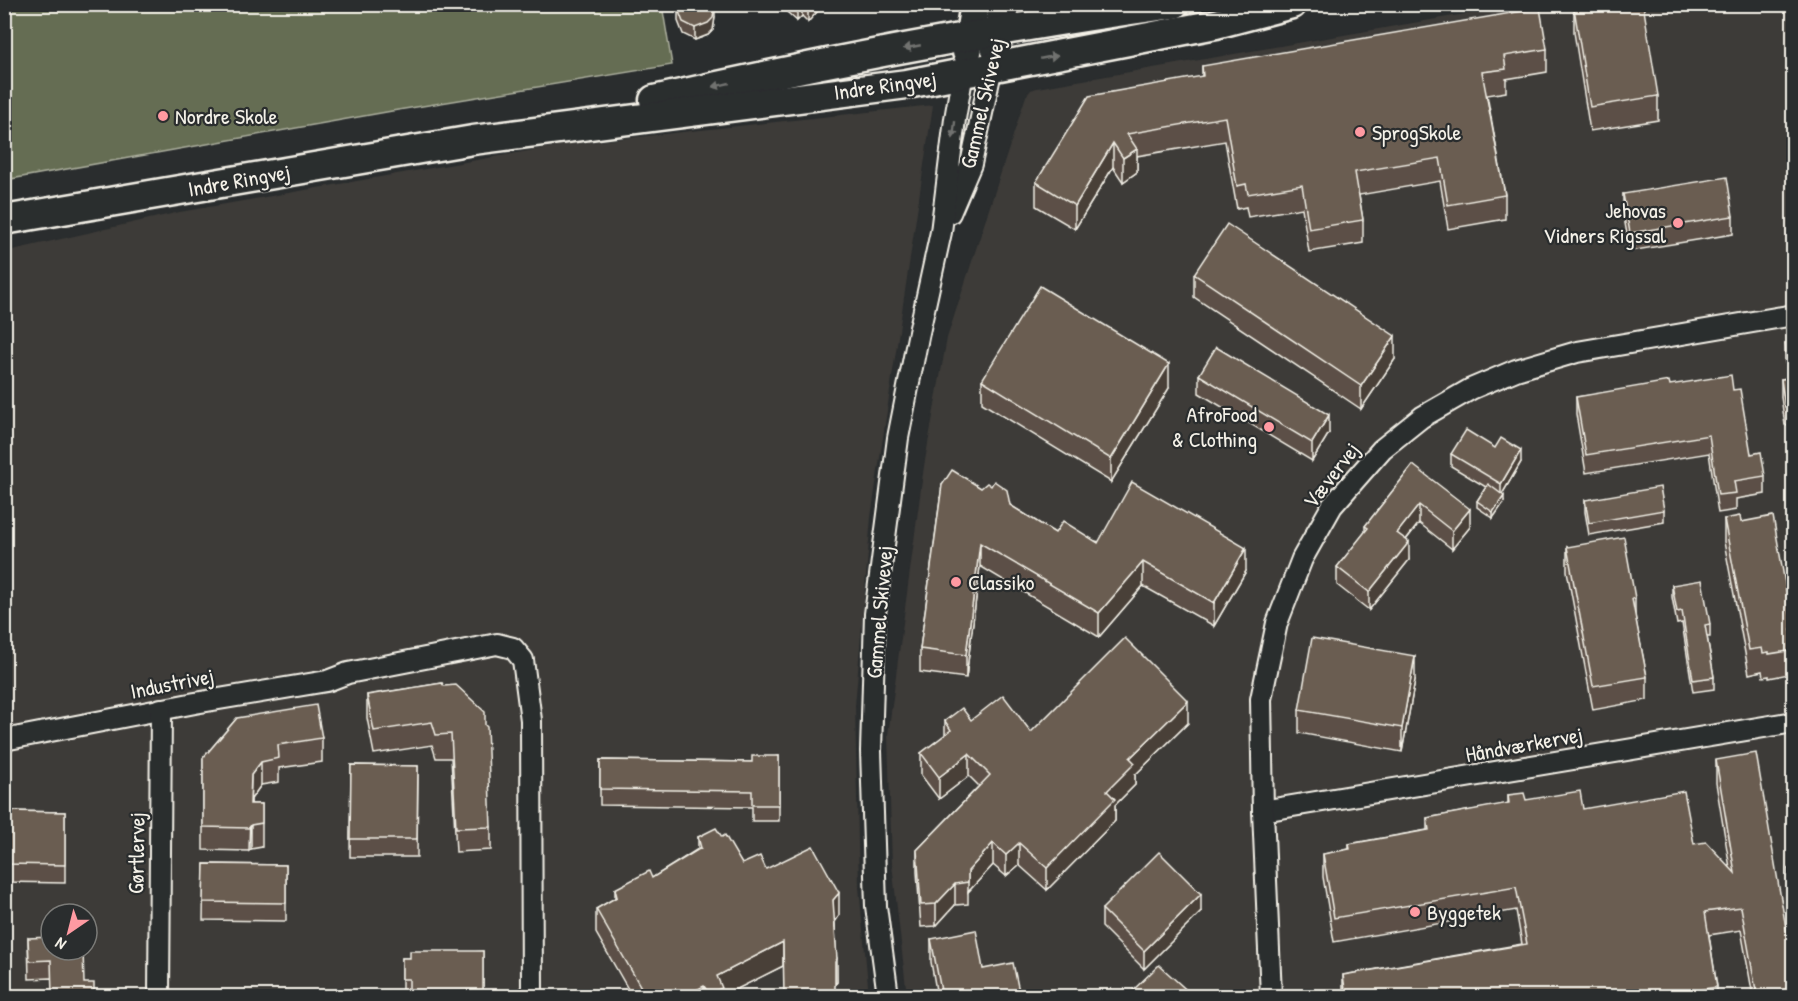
<svg xmlns="http://www.w3.org/2000/svg" width="1798" height="1001" viewBox="0 0 1798 1001" font-family="'Patrick Hand',sans-serif">
<rect width="100%" height="100%" fill="#2a2d2e"/>
<filter id="ink" filterUnits="userSpaceOnUse"><feTurbulence type="fractalNoise" baseFrequency=".0167" numOctaves="2"/><feDisplacementMap in="SourceGraphic" scale="12" xChannelSelector="R" yChannelSelector="G"/><feConvolveMatrix kernelMatrix="1 2 1 2 8 2 1 2 1" color-interpolation-filters="sRGB"/></filter>
<g filter="url(#ink)">
<g fill="#3d3b38" fill-rule="evenodd">
<polygon points="1517,5 1793,5 1793,996 907,996 892,864 888,735 924,466 947,338 1026,96 1031,90 1037,88"/>
<path d="M933 105 871 517 855 706 859 887 869 996H5L4 252 180 212 562 145ZM51 914H87V950H51Z"/>
</g>
<polygon fill="#656d53" stroke="#acaf9e" stroke-width="1.5" points="5,4 662,5 672,65 392,111 5,180"/>
<g fill="none" stroke-linecap="round" stroke-linejoin="round">
<defs>
<g id="street">
<polyline points="950,213 971,164 992,67"/>
<polyline points="4,740 195,703 327,681 348,673 497,644 513,648 523,660 531,720 532,996"/>
<polyline points="1263,811 1794,722"/>
<polyline points="159,996 161,709"/>
<polyline points="888,996 876,906 871,751 875,614 898,438 918,337 941,232 955,119 963,72"/>
<polyline points="1271,996 1263,811 1261,699 1277,623 1302,559 1332,506 1382,449 1422,417 1471,389 1516,370 1577,352 1794,315"/>
</g>
<g id="secondary">
<polyline points="995,47 1004,4"/>
<polyline points="967,52 975,4"/>
<path d="M654 100C826 61 999 28 1174 4"/>
<polyline points="4,220 473,140 907,84 1216,24 1292,4"/>
</g>
</defs>
<use href="#street" stroke="#f4f1e8" stroke-width="24"/>
<use href="#secondary" stroke="#f4f1e8" stroke-width="33"/>
<use href="#street" stroke="#2a2d2e" stroke-width="20"/>
<use href="#secondary" stroke="#2a2d2e" stroke-width="28"/>
</g>
<g fill="#5b5046" stroke="#f4f1e8" stroke-width="1.5">
<polygon points="778,4 824,4 808,22 802,16 797,21"/>
<polygon points="1574,8 1658,96 1658,120 1590,131 1574,32"/>
<polygon points="678,9 715,17 713,30 708,35 695,40 683,34 678,21"/>
<polygon points="1547,49 1547,72 1506,79 1506,92 1487,95 1505,195 1505,219 1448,229 1440,181 1359,195 1363,220 1363,243 1309,252 1302,208 1248,217 1246,207 1237,209 1225,141 1137,156 1137,172 1123,182 1113,167 1075,229 1036,206 1036,182 1202,76 1202,66"/>
<polygon points="1623,194 1733,216 1733,234 1630,251 1623,212"/>
<polygon points="1194,274 1395,359 1361,409 1194,297"/>
<polygon points="1794,342 1794,424 1785,425 1781,397 1781,379 1788,378 1785,361 1785,343"/>
<polygon points="1199,375 1329,433 1312,461 1199,393"/>
<polygon points="982,380 1169,388 1111,482 982,403"/>
<polygon points="1670,385 1733,390 1751,454 1765,476 1765,494 1736,499 1736,510 1718,513 1709,453 1586,473 1576,414 1576,397"/>
<polygon points="1792,444 1794,444 1794,474 1792,467"/>
<polygon points="1495,448 1521,462 1502,494 1504,502 1493,518 1477,507 1477,501 1486,487 1451,466 1451,454"/>
<polygon points="1413,465 1470,527 1452,549 1419,523 1406,540 1409,560 1369,610 1337,585 1337,567 1365,532 1365,526"/>
<polygon points="942,485 1010,505 1055,533 1246,571 1214,626 1143,586 1099,637 980,566 966,678 920,672 920,649"/>
<polygon points="1585,500 1664,510 1664,522 1589,535 1585,512"/>
<polygon points="1724,519 1741,522 1793,628 1794,673 1769,678 1769,676 1763,677 1762,671 1749,674 1724,542"/>
<polygon points="1567,547 1635,616 1647,677 1647,700 1593,710 1567,571"/>
<polygon points="1672,585 1710,624 1710,637 1707,637 1714,677 1714,689 1693,692 1682,623 1677,624 1672,597"/>
<polygon points="1415,680 1402,752 1299,733 1299,710"/>
<polygon points="442,683 491,827 491,850 456,852 451,758 436,758 432,745 374,754 367,718 367,695"/>
<polygon points="237,718 322,738 322,762 279,768 279,782 261,785 251,799 251,804 262,804 262,847 251,849 249,851 203,850 203,758"/>
<polygon points="971,720 1031,732 1188,723 1135,775 1135,785 1115,805 1115,821 1047,890 1019,865 1006,876 993,865 968,892 968,904 955,905 936,926 921,927 917,872 917,850 979,786 969,776 939,799 921,775 921,753 945,735 945,721"/>
<polygon points="779,756 779,821 752,821 752,807 600,805 600,760 752,762"/>
<polygon points="1716,760 1787,934 1794,933 1794,996 1753,996 1741,930 1709,935 1717,987 1717,996 1343,996 1343,975 1522,944 1516,910 1334,942 1323,877 1323,854 1349,849 1349,844 1427,830 1427,818 1508,804 1508,795 1526,800 1583,809 1694,844 1730,868 1716,783"/>
<polygon points="351,765 418,766 417,857 350,857"/>
<polygon points="4,811 65,812 65,883 4,882"/>
<polygon points="698,837 722,837 742,864 766,869 839,916 835,922 837,982 835,985 783,966 723,996 632,996 596,933 596,909 615,898 615,889 652,878 698,849"/>
<polygon points="1794,863 1794,897 1788,892 1788,869"/>
<polygon points="204,864 286,865 286,921 203,920"/>
<polygon points="1102,909 1201,912 1144,969 1102,927"/>
<polygon points="28,938 84,983 51,978 29,979"/>
<polygon points="931,939 983,969 1020,996 937,996 931,962"/>
<polygon points="483,951 483,996 402,996 402,958 410,958"/>
</g>
<g fill="#4a4139" stroke="#f4f1e8" stroke-width="1.5">
<polygon points="801,4 802,4 802,16 797,21 797,9"/>
<polygon points="813,4 824,4 808,22 808,10"/>
<polygon points="715,5 715,17 713,30 708,35 695,40 695,28"/>
<polygon points="1113,143 1113,167 1075,229 1075,206"/>
<polygon points="1137,149 1137,172 1123,182 1123,158"/>
<polygon points="1395,336 1395,359 1361,409 1361,386"/>
<polygon points="1169,364 1169,388 1111,482 1111,459"/>
<polygon points="1329,415 1329,433 1312,461 1312,443"/>
<polygon points="1521,450 1521,462 1501,496 1501,484"/>
<polygon points="1504,496 1504,502 1493,518 1493,512"/>
<polygon points="1419,505 1419,523 1397,551 1397,533"/>
<polygon points="1470,509 1470,527 1452,549 1452,531"/>
<polygon points="1409,542 1409,560 1369,610 1369,592"/>
<polygon points="980,543 980,566 966,678 966,655"/>
<polygon points="1246,548 1246,571 1214,626 1214,603"/>
<polygon points="1143,562 1143,586 1099,637 1099,613"/>
<polygon points="1635,598 1635,622 1632,599"/>
<polygon points="1415,656 1415,680 1402,752 1402,728"/>
<polygon points="1188,701 1188,723 1135,775 1135,785 1115,805 1115,821 1047,890 1047,868 1107,791 1130,758"/>
<polygon points="969,754 969,776 939,799 939,777"/>
<polygon points="261,762 261,785 251,799 250,826 251,825 251,849 249,851 251,775"/>
<polygon points="993,843 993,865 968,892 968,871"/>
<polygon points="1019,843 1019,865 1006,876 1006,855"/>
<polygon points="955,884 955,905 936,926 936,904"/>
<polygon points="839,893 839,916 833,924 833,900"/>
<polygon points="1201,894 1201,912 1144,969 1144,951"/>
<polygon points="783,942 783,966 723,996 709,996 709,994 717,976"/>
<polygon points="837,959 837,982 835,985 835,962"/>
<polygon points="704,986 704,996 685,996"/>
</g>
<g fill="#6a5d51" stroke="#f4f1e8" stroke-width="1.5">
<polygon points="679,4 715,4 713,18 708,23 695,28 683,22 678,9"/>
<polygon points="792,4 801,4 797,9"/>
<polygon points="803,4 813,4 808,10"/>
<polygon points="1597,4 1643,4 1658,96 1590,107 1574,8"/>
<polygon points="1540,8 1547,49 1504,56 1506,69 1482,72 1505,195 1448,205 1440,158 1355,172 1363,220 1309,229 1302,185 1248,194 1246,184 1237,186 1225,117 1127,134 1137,149 1123,158 1113,143 1075,206 1036,182 1089,96 1203,76 1202,66"/>
<polygon points="1727,177 1733,216 1630,233 1623,194"/>
<polygon points="1227,224 1395,336 1361,386 1194,274"/>
<polygon points="1040,286 1169,364 1111,459 982,380"/>
<polygon points="1794,342 1794,406 1785,407 1781,379 1791,378 1785,343"/>
<polygon points="1216,347 1329,415 1312,443 1199,375"/>
<polygon points="1731,375 1733,390 1740,389 1751,454 1761,452 1765,476 1734,481 1736,493 1718,495 1709,435 1586,455 1576,397 1669,381 1670,385"/>
<polygon points="1466,430 1495,448 1501,438 1521,450 1501,484 1451,454"/>
<polygon points="1413,465 1470,509 1452,531 1419,505 1397,533 1409,542 1369,592 1337,567 1368,528 1365,526"/>
<polygon points="952,470 981,488 987,483 991,486 994,481 1007,490 1010,505 1055,533 1063,521 1098,543 1132,482 1246,548 1214,603 1143,562 1099,613 980,543 966,655 920,649 942,485"/>
<polygon points="1488,484 1504,496 1493,512 1477,501"/>
<polygon points="1660,487 1664,510 1589,523 1585,500"/>
<polygon points="1740,516 1741,522 1773,516 1793,628 1791,629 1794,644 1794,650 1769,654 1769,652 1763,653 1762,648 1749,650 1724,519"/>
<polygon points="1624,537 1635,598 1632,599 1647,677 1593,686 1567,547"/>
<polygon points="1702,580 1710,624 1705,625 1714,677 1693,680 1682,611 1677,612 1672,585"/>
<polygon points="1125,638 1188,701 1130,758 1135,763 1107,791 1115,799 1047,868 1019,843 1006,855 993,843 968,871 968,882 955,884 936,904 921,905 917,850 990,775 969,754 939,777 921,753 951,730 945,721 962,708 971,720 1003,695 1031,732"/>
<polygon points="1312,638 1415,656 1402,728 1299,710"/>
<polygon points="442,683 444,686 456,685 485,712 485,725 487,727 491,827 456,828 451,734 436,735 432,722 374,731 367,695"/>
<polygon points="316,705 322,738 278,745 279,758 261,762 251,775 250,804 262,804 262,823 251,825 249,828 203,827 203,758 237,718"/>
<polygon points="1756,753 1787,934 1794,933 1794,991 1757,996 1741,907 1705,912 1717,987 1660,996 1628,996 1627,993 1609,996 1346,996 1343,975 1527,944 1516,887 1334,918 1323,854 1350,849 1349,844 1429,830 1427,818 1509,803 1508,795 1524,793 1526,800 1580,791 1583,809 1684,791 1694,844 1706,842 1735,873 1716,760"/>
<polygon points="752,756 779,756 779,805 752,805 752,791 600,789 600,760 752,762"/>
<polygon points="351,765 418,766 417,839 350,839"/>
<polygon points="4,811 65,812 65,865 4,864"/>
<polygon points="716,828 722,837 725,835 742,864 760,856 766,869 813,846 839,893 833,900 837,959 835,962 835,992 837,996 784,996 783,942 717,976 722,988 709,994 704,986 685,996 646,996 596,909 617,897 615,889 649,871 652,878 701,848 698,837"/>
<polygon points="1159,852 1201,894 1144,951 1102,909"/>
<polygon points="1794,863 1794,874 1788,869"/>
<polygon points="204,864 286,865 286,903 203,902"/>
<polygon points="976,930 983,969 1013,963 1020,996 942,996 931,939"/>
<polygon points="51,937 51,950 83,950 84,983 94,983 94,996 52,996 51,960 29,961 28,938"/>
<polygon points="410,951 483,951 483,993 409,993 409,979 402,979 402,958 410,958"/>
<polygon points="1159,965 1193,996 1127,996"/>
</g>
<defs><path id="oneway-solid" d="M-6-.8H1V-3.2L6.5 0L1 3.2V.8H-6Z" transform="scale(1.5)"/></defs>
<g fill="#71726f">
<use href="#oneway-solid" transform="translate(912 47) rotate(169)"/>
<use href="#oneway-solid" transform="translate(1049 57) rotate(-11)"/>
<use href="#oneway-solid" transform="translate(721 85) rotate(167)"/>
<use href="#oneway-solid" transform="translate(954 130) rotate(97)"/>
</g>
</g>
<g fill="#ff9aa2" stroke="#2a2d2e" stroke-width="2">
<circle cx="163" cy="116" r="6"/>
<circle cx="1360" cy="132" r="6"/>
<circle cx="1678" cy="223" r="6"/>
<circle cx="1269" cy="427" r="6"/>
<circle cx="956" cy="582" r="6"/>
<circle cx="1415" cy="912" r="6"/>
</g>
<g text-anchor="middle" dominant-baseline="central" stroke-width="4.5" stroke-linejoin="round" paint-order="stroke">
<g font-size="22" fill="#f4f1e8" stroke="#2a2d2e">
<text transform="translate(885 85) rotate(-8)">Indre Ringvej</text>
<text transform="translate(982 103) rotate(-77)">Gammel Skivevej</text>
<text transform="translate(239 180) rotate(-10)">Indre Ringvej</text>
<text transform="translate(1331 475) rotate(-52)">Vævervej</text>
<text transform="translate(879 612) rotate(-85)">Gammel Skivevej</text>
<text transform="translate(172 683) rotate(-11)">Industrivej</text>
<text transform="translate(1524 744) rotate(-10)">Håndværkervej</text>
<text transform="translate(136 853) rotate(-89)">Gørtlervej</text>
</g>
<g font-size="22" fill="#f4f1e8" stroke="#2a2d2e" text-anchor="start">
<text x="175" y="116">Nordre Skole</text>
<text x="1372" y="132">SprogSkole</text>
<text x="1666" y="210" text-anchor="end">Jehovas<tspan x="1666" dy="25">Vidners Rigssal</tspan></text>
<text x="1257" y="414" text-anchor="end">AfroFood<tspan x="1257" dy="25">&amp; Clothing</tspan></text>
<text x="968" y="582">Classiko</text>
<text x="1427" y="912">Byggetek</text>
</g>
</g>
<rect width="1798" height="1001" fill="none" stroke="#2a2d2e" stroke-width="24"/>
<rect x="12" y="12" width="1774" height="977" fill="none" stroke="#f4f1e8" stroke-width="2" filter="url(#ink)"/>
<g transform="translate(69 932) rotate(215)"><circle r="28" fill="#2a2d2e" stroke="#7b7b78" stroke-width="1.5"/>
<path d="M0-4.5L10 22L0 15L-10 22Z" fill="#ff9aa2"/>
<text y="-9" font-size="16" font-weight="bold" text-anchor="middle" fill="#f4f1e8">N</text>
</g>
</svg>
